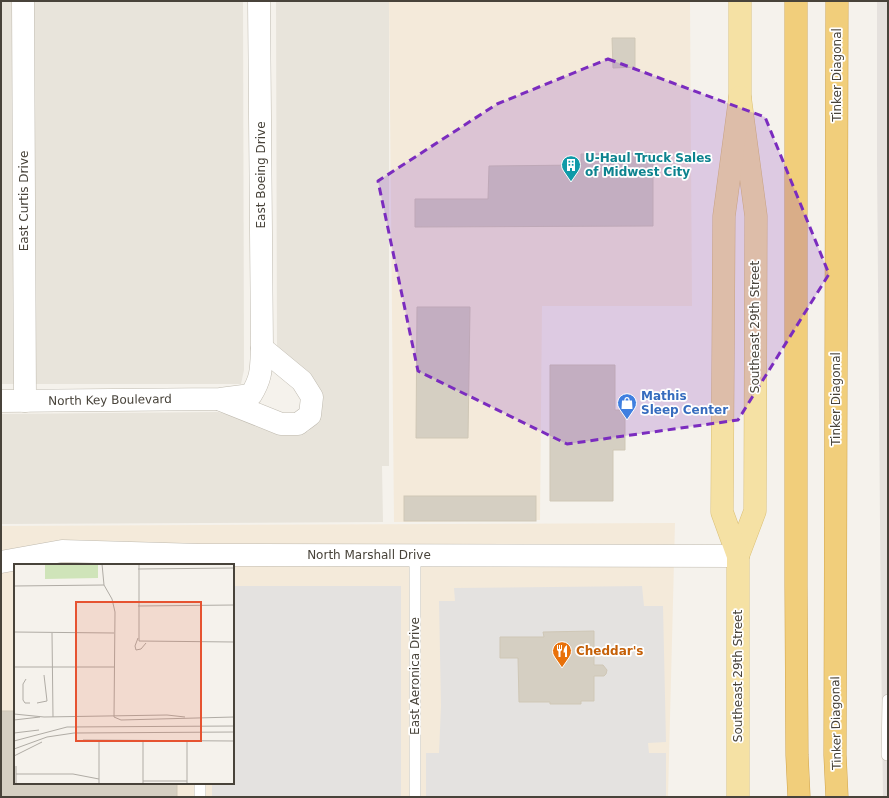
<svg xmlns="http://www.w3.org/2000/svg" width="889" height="798" viewBox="0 0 889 798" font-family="'DejaVu Sans',sans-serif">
<rect width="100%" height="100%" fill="#f5f2ec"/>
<g fill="#e8e4db">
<polygon points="1,1 243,1 244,370 241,384 1,384"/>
<polygon points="276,1 389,1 389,466 382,466 383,522 1,524 1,414 218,412 242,418 283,434 299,435 309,431 319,415 319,392 310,373 277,349"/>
</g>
<g fill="#f4eada" fill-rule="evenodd">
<polygon points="389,1 690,1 692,306 542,306 540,520 394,522"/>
<path d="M675 523 668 797H1V526ZM15 565H233V783H15Z"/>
</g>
<polygon fill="#e5e1dd" points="877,1 888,1 888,797 883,797 881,642 877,163"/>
<g fill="#e4e2e0">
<polygon points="233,586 401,586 401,797 212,797 212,783 233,783"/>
<polygon points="642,586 644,606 663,606 666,742 648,743 649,753 666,753 666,797 426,797 426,753 439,753 441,706 439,601 455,601 454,588"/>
</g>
<g fill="#d5cfc2" stroke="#cfc7b6">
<polygon points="612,38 635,38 635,67 613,68"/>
<polygon points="653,153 653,226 415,227 415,199 488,199 489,166 581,165 581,154"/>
<polygon points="417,307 470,307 468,438 416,438"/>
<polygon points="550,365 615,365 615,410 625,410 625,450 613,450 613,501 550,501"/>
<rect x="404" y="496" width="132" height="25"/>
<polygon points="594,631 594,665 603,665 607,670 606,674 604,676 594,676 594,701 581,701 581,704 550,704 550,702 519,702 518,658 500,658 500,637 544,637 543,632"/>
<polygon points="1,711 15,711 15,783 177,783 177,797 1,797"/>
</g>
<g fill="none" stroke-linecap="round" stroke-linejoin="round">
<defs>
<g id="lane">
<polyline points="415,555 415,797"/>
<polyline points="887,755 888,700"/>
<polyline points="200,783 200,797"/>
</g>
<g id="street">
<polyline points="23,1 25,401"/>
<polyline points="221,400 281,424 298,424 310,415 312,397 302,381 262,348"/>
<path d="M1 401 220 399 251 395C262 377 261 369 262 348L259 1"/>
<polyline points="1,562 62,551 200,555 738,556"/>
</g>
<g id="primary">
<polyline points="738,556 755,511 756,216 740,97 740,1"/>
<polyline points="738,797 738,556 722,512 724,216 740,97"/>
</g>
<g id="highway">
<polyline points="796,1 796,586 797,755 799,797"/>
<polyline points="837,1 835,755 837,797"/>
</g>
</defs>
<use href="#lane" stroke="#bfbaaf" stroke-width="12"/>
<use href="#street" stroke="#bfbaaf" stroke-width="23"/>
<use href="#primary" stroke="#dabf75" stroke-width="23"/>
<use href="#highway" stroke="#d0a44b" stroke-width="23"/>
<use href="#lane" stroke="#fff" stroke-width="11"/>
<use href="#street" stroke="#fff" stroke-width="22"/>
<use href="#primary" stroke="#f5e1a4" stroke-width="22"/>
<use href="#highway" stroke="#f1ce7b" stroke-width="22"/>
</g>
<path fill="#7b2cbf" fill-opacity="0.2" stroke="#7b2cbf" stroke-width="3" stroke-dasharray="8 5" stroke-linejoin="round" d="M608 59 765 117 829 274 738 420 567 444 418 371 378 181 497 104Z"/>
<defs>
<symbol id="building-pin" viewBox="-11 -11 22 30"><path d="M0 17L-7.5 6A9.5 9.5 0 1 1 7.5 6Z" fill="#0f9aa8" stroke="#fff"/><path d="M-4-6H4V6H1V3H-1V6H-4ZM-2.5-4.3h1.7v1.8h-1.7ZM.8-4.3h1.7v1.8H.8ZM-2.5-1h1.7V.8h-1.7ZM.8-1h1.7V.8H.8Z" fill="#fff"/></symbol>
<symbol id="shop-pin" viewBox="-11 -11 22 30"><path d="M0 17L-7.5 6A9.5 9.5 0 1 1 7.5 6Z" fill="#3f7fe0" stroke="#fff"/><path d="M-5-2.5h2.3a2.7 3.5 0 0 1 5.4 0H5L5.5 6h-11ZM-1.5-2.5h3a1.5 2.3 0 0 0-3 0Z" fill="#fff"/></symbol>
<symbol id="restaurant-pin" viewBox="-11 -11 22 30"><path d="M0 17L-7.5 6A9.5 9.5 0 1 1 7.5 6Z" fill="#e8710a" stroke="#fff"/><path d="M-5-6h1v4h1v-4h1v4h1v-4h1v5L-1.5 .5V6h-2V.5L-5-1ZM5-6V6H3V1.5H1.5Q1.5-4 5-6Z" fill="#fff"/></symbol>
</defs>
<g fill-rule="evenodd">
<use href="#building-pin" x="560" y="154" width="22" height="30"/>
<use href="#shop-pin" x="616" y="392" width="22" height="30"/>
<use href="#restaurant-pin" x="551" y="640" width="22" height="30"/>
</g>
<g text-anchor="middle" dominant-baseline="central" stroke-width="3.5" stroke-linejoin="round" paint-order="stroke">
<g font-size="12" fill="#48433a" stroke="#fff">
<text transform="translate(837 75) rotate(-90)">Tinker Diagonal</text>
<text transform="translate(261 175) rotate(-90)">East Boeing Drive</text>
<text transform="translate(24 201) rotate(-90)">East Curtis Drive</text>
<text transform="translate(755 327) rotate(-90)">Southeast 29th Street</text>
<text transform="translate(836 399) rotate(-90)">Tinker Diagonal</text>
<text transform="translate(110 400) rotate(-1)">North Key Boulevard</text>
<text x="369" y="555">North Marshall Drive</text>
<text transform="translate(415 676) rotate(-90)">East Aeronica Drive</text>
<text transform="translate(738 676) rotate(-90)">Southeast 29th Street</text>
<text transform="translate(836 723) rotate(-91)">Tinker Diagonal</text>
</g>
<g font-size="12" font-weight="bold" fill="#0d838f" stroke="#fff" text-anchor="start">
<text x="585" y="158">U-Haul Truck Sales<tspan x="585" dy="14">of Midwest City</tspan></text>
</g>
<g font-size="12" font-weight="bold" fill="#366cbe" stroke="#fff" text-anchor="start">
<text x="641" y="396">Mathis<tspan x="641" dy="14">Sleep Center</tspan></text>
</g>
<g font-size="12" font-weight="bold" fill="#c56008" stroke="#fff" text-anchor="start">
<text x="576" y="651">Cheddar's</text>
</g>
</g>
<g transform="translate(14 564)">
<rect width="220" height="220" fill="#f5f2ec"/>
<path d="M31 0H84V14L31 15Z" fill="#cfe4b9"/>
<path fill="none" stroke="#b0aca5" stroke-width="1" d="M88 0 90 21 98 35 101 48 100 153M125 0V77L220 78M124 5 220 4M0 22 90 21M124 42 220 41M0 68 100 69M38 69 39 153M124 74 121 82 122 86 127 85 132 79M0 103H100M12 115 9 120V136L11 139H16M23 139 33 137 30 111M0 150 30 153 153 151 171 153M100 153 107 156 220 153M0 156 26 153M0 169 25 166M69 176 220 177M0 177 53 163 220 162M85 177V220M129 177V219M0 185 33 173 60 169 220 168M0 192 28 178M2 210H59L85 215M129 217H173M173 219V177M2 220V202"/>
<path fill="#e65331" fill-opacity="0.15" stroke="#e65331" stroke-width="2" d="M62 38H187V177H62Z"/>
<rect width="220" height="220" fill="none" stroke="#48433a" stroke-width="2"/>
</g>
<rect width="889" height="798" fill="none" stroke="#48433a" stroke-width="4"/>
</svg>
